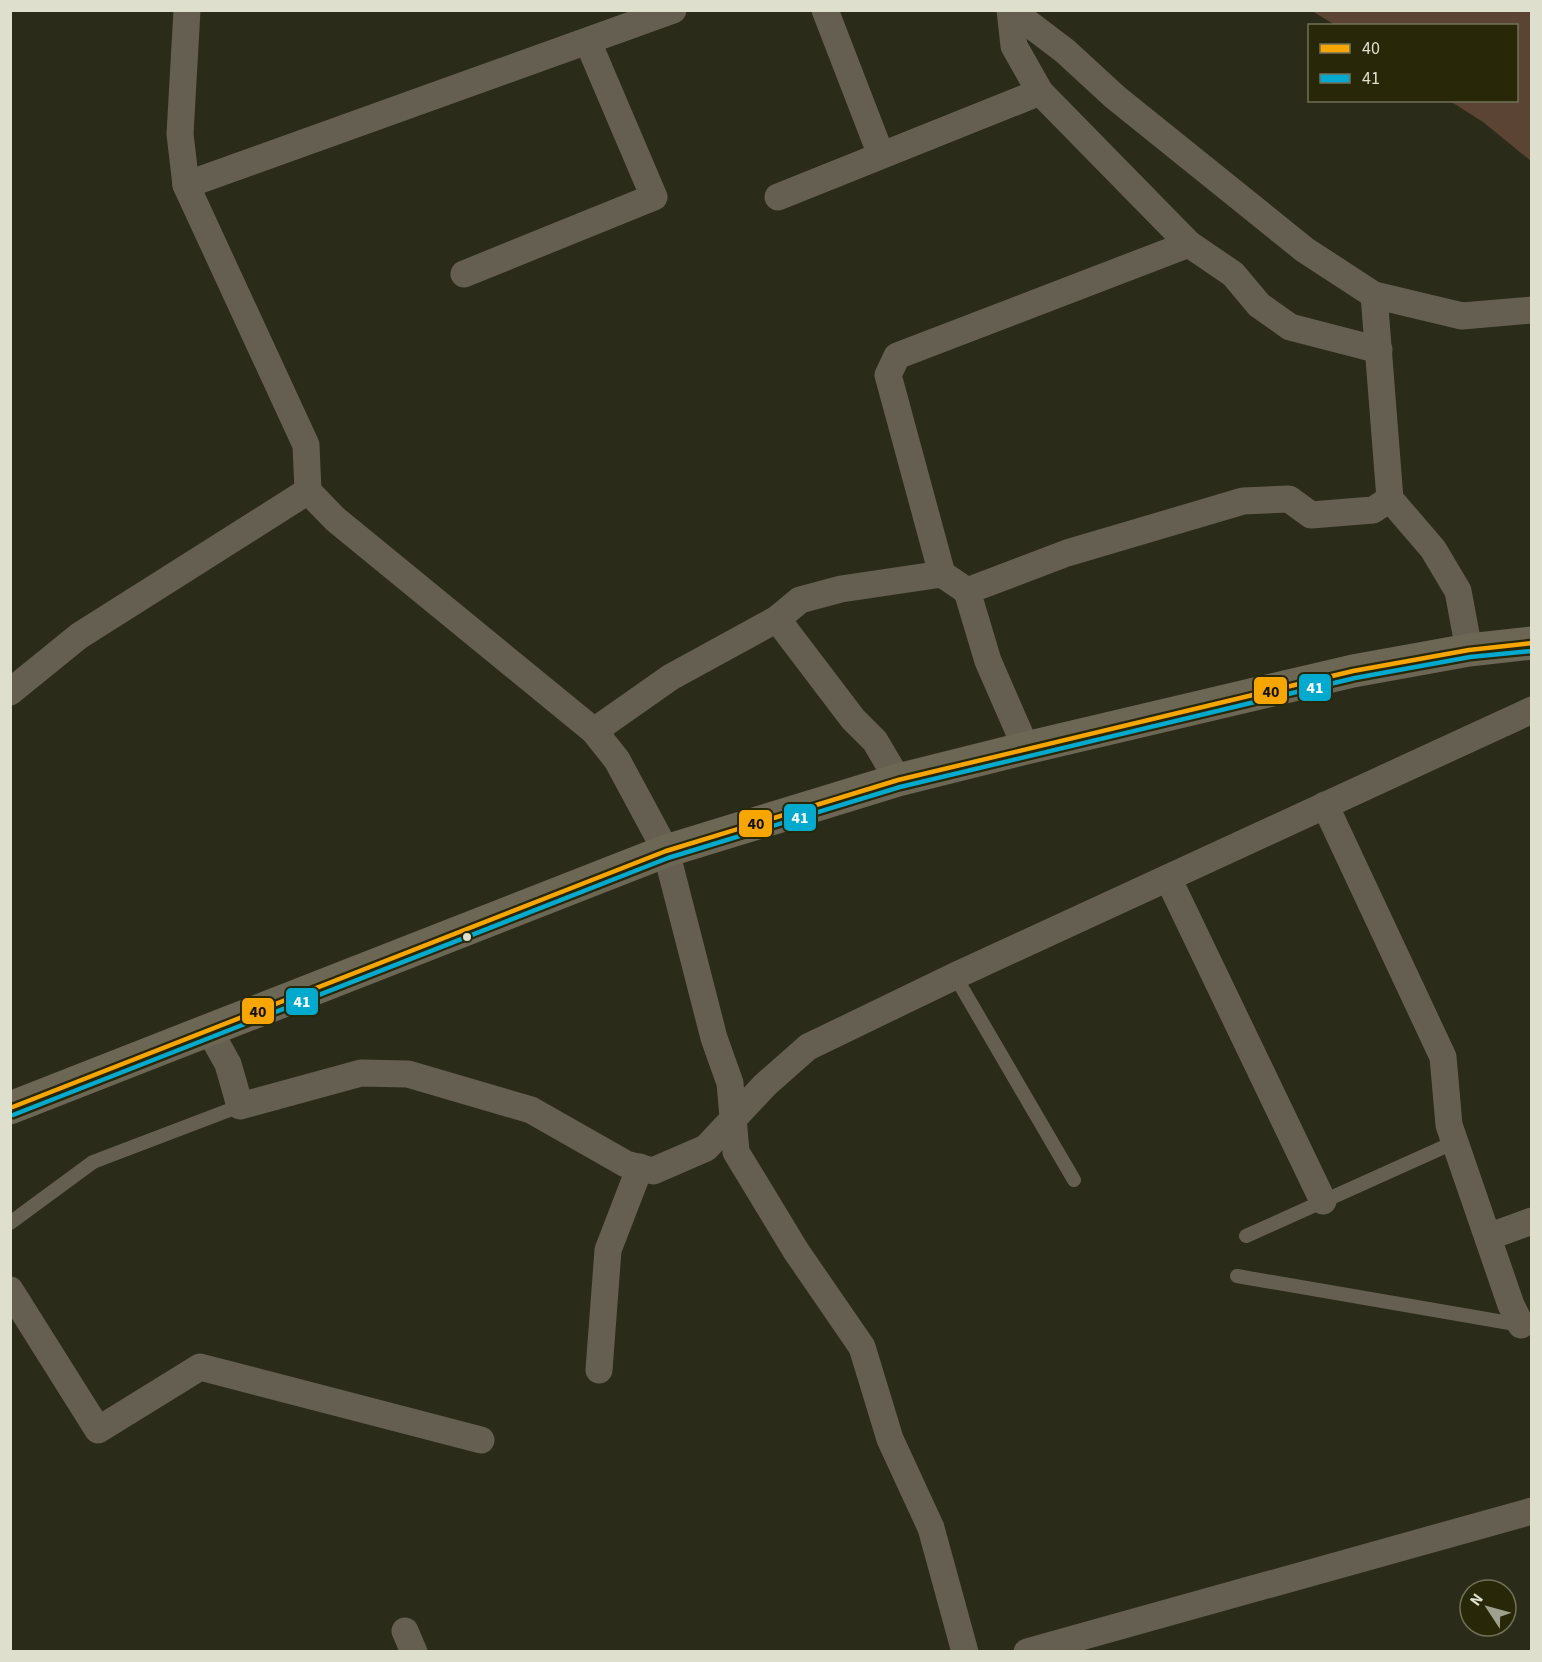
<svg xmlns="http://www.w3.org/2000/svg" width="1542" height="1662" viewBox="0 0 1542 1662" font-family="'Source Sans 3',sans-serif">
<rect width="100%" height="100%" fill="#2b2b1a"/>
<polygon fill="#5b4433" points="1312,11 1531,11 1531,161 1483,122 1450,101 1516,100 1516,26 1335,25"/>
<g fill="none" stroke-linecap="round" stroke-linejoin="round">
<g stroke="#655f51" stroke-width="14">
<polyline points="955,976 1074,1180"/>
<polyline points="10,1223 93,1162 240,1106"/>
<polyline points="1246,1236 1455,1142"/>
<polyline points="1237,1276 1521,1325"/>
</g>
<g stroke="#655f51" stroke-width="27">
<polyline points="187,10 180,134 186,185 306,445 308,491 335,519 594,731 617,760 666,851 714,1038 730,1083 736,1152 796,1251 862,1347 890,1439 931,1528 965,1652"/>
<polyline points="825,10 881,155"/>
<polyline points="1010,10 1014,46 1040,92 1189,244 1233,274 1259,305 1290,327 1379,350"/>
<polyline points="1011,10 1065,51 1115,97 1305,250 1374,295 1462,316 1532,310"/>
<polyline points="186,185 673,10"/>
<polyline points="778,197 1040,92"/>
<polyline points="464,274 654,197 588,42"/>
<polyline points="1374,295 1390,499 1433,549 1458,591 1469,650"/>
<polyline points="942,574 888,375 897,356 1189,244"/>
<polyline points="967,591 988,661 1026,748"/>
<polyline points="777,619 853,719 875,741 898,780"/>
<polyline points="10,692 79,636 308,491"/>
<polyline points="594,731 671,677 777,619 800,600 841,589 942,574 967,591 1067,553 1243,501 1289,499 1311,515 1373,510 1390,499"/>
<polyline points="1325,805 1443,1057 1449,1125 1511,1305 1521,1325"/>
<polyline points="1168,878 1323,1201"/>
<polyline points="209,1030 228,1064 240,1106 361,1073 408,1074 531,1110 626,1164 653,1171 706,1148 765,1085 808,1047 955,976 1532,710"/>
<polyline points="1488,1237 1532,1221"/>
<polyline points="10,1290 98,1430 200,1367 481,1440"/>
<polyline points="599,1370 608,1250 640,1167"/>
<polyline points="405,1631 414,1652"/>
<polyline points="1027,1652 1532,1511"/>
</g>
<polyline stroke="#6c6654" stroke-width="33" points="10,1108 666,851 898,780 1026,748 1353,671 1469,650 1532,643"/>
<defs>
<polyline id="bus-1" points="10,1108 666,851 898,780 1353,671 1469,650 1532,643"/>
<polyline id="bus-2" points="13,1115 668,858 900,787 1355,678 1470,657 1532,651"/>
</defs>
<use href="#bus-1" stroke="#282809" stroke-width="9"/>
<use href="#bus-2" stroke="#282809" stroke-width="9"/>
<use href="#bus-1" stroke="#f7a600" stroke-width="4.5"/>
<use href="#bus-2" stroke="#00a9ce" stroke-width="4.5"/>
</g>
<circle fill="#dedfcd" stroke="#282809" stroke-width="2" cx="467" cy="937" r="5"/>
<g stroke="#282809" stroke-width="2">
<rect x="1298" y="673" width="34" height="29" rx="6" fill="#00a9ce"/>
<rect x="1253" y="676" width="35" height="29" rx="6" fill="#f7a600"/>
<rect x="783" y="803" width="34" height="29" rx="6" fill="#00a9ce"/>
<rect x="738" y="809" width="35" height="29" rx="6" fill="#f7a600"/>
<rect x="285" y="987" width="34" height="29" rx="6" fill="#00a9ce"/>
<rect x="241" y="997" width="34" height="28" rx="6" fill="#f7a600"/>
</g>
<g font-size="16" text-anchor="middle" font-weight="bold" fill="#fff">
<text x="1315" y="693">41</text>
<text x="800" y="823">41</text>
<text x="302" y="1007">41</text>
</g>
<g font-size="16" text-anchor="middle" font-weight="bold" fill="#111">
<text x="1271" y="697">40</text>
<text x="756" y="829">40</text>
<text x="258" y="1017">40</text>
</g>
<rect width="1542" height="1662" fill="none" stroke="#dedfcd" stroke-width="24"/>
<rect x="1308" y="24" width="210" height="78" fill="#282809" stroke="#717157" stroke-width="1.5"/>
<rect x="1320" y="44" width="30" height="9" fill="#f7a600" stroke="#717157" stroke-width="1.5"/>
<text x="1362" y="54" font-size="18" fill="#dedfcd">40</text>
<rect x="1320" y="74" width="30" height="9" fill="#00a9ce" stroke="#717157" stroke-width="1.5"/>
<text x="1362" y="84" font-size="18" fill="#dedfcd">41</text>
<g transform="translate(1488 1608) rotate(306)"><circle r="28" fill="#282809" stroke="#717157" stroke-width="1.5"/>
<path d="M0-4.5L10 22L0 15L-10 22Z" fill="#9fa08e"/>
<text y="-9" font-size="16" font-weight="bold" text-anchor="middle" fill="#dedfcd">N</text>
</g>
</svg>
